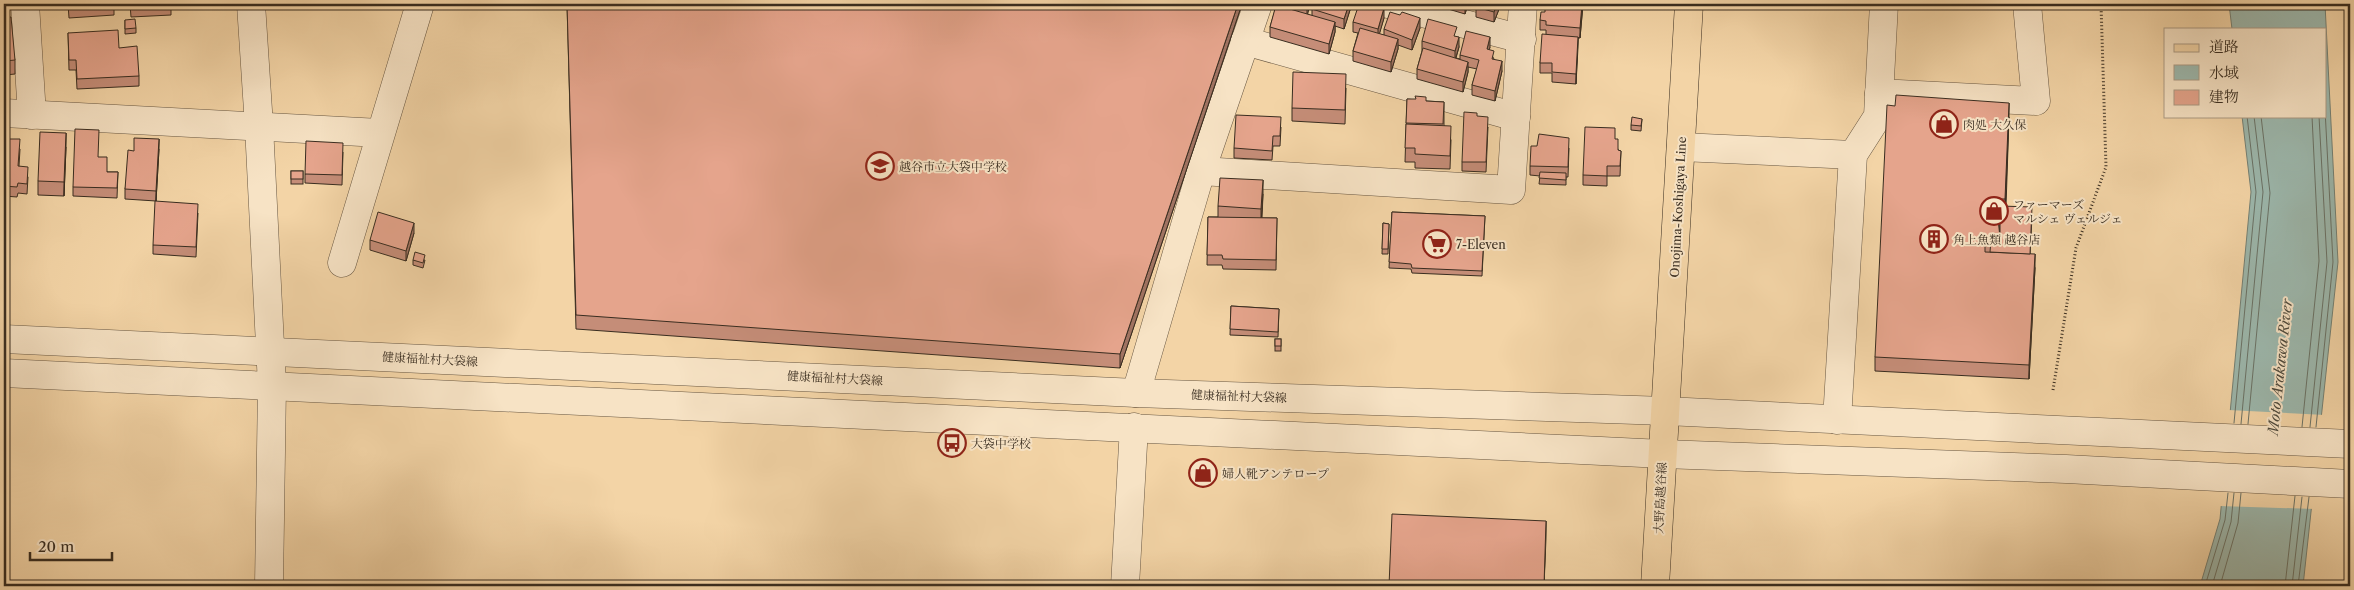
<svg xmlns="http://www.w3.org/2000/svg" width="2354" height="590" viewBox="0 0 2354 590" font-family="'Libre Caslon Text','Noto Serif JP',serif">
<rect width="100%" height="100%" fill="#f3d4a6"/>
<filter id="stains"><feTurbulence type="fractalNoise" baseFrequency=".004" numOctaves="4"/><feColorMatrix values="0 0 0 0 .2 0 0 0 0 .09 0 0 0 0 .02 0 0 0 .5 -.17"/></filter>
<radialGradient id="worn" r=".72"><stop offset=".6" stop-color="#630" stop-opacity="0"/><stop offset="1" stop-color="#630" stop-opacity=".3"/></radialGradient>
<polygon fill="#9cb7ac" stroke="#748074" points="2229,4 2325,4 2338,262 2303,586 2200,586 2220,519 2251,192 2242,116 2325,116 2325,29 2232,29"/>
<polygon fill="#f3d4a6" points="2228,410 2325,415 2315,509 2219,506"/>
<g fill="none" stroke-linecap="round" stroke-linejoin="round">
<g stroke="#6a7266" stroke-width="1">
<polyline points="2234,423 2256,192 2247,116"/>
<polyline points="2241,424 2263,192 2254,116"/>
<polyline points="2248,424 2270,193 2261,116"/>
<polyline points="2302,427 2319,261 2312,116"/>
<polyline points="2310,427 2327,262 2319,116"/>
<polyline points="2316,427 2333,262 2325,109"/>
<polyline points="2205,586 2225,520 2228,493"/>
<polyline points="2212,586 2231,522 2234,493"/>
<polyline points="2220,586 2238,523 2241,493"/>
<polyline points="2285,586 2295,496"/>
<polyline points="2292,586 2302,497"/>
<polyline points="2298,586 2309,497"/>
</g>
<defs>
<g id="minor">
<polyline points="25,4 32,115"/>
<polyline points="251,4 259,126 272,385 269,586"/>
<polyline points="1388,4 1522,39"/>
<polyline points="1245,41 1516,117"/>
<polyline points="1879,93 2036,101 2027,4"/>
<polyline points="4,113 380,133"/>
<polyline points="1681,147 1853,155"/>
<polyline points="1201,171 1511,190 1523,4"/>
<polyline points="342,263 420,4"/>
<polyline points="4,339 1136,393 1666,411 2350,444"/>
<polyline points="4,373 1663,454 2066,469 2350,484"/>
<polyline points="1136,393 1201,171 1258,4"/>
<polyline points="1837,420 1853,155 1878,116 1884,4"/>
<polyline points="1125,586 1134,427"/>
</g>
<polyline id="major" points="1655,586 1689,4"/>
</defs>
<use href="#minor" stroke="#685742" stroke-width="29"/>
<use href="#major" stroke="#392d20" stroke-width="29"/>
<polyline stroke="#392d20" stroke-width="3" stroke-dasharray="1 2.5" stroke-linecap="butt" points="2053,390 2076,248 2106,167 2101,4"/>
<use href="#minor" stroke="#f7e3c5" stroke-width="28"/>
<use href="#major" stroke="#f3d4a6" stroke-width="28"/>
</g>
<g fill="#c58d78" stroke="#392d20" fill-rule="evenodd">
<polygon points="68,4 114,4 114,15 69,18"/>
<polygon points="130,4 171,4 171,15 131,17"/>
<polygon points="567,4 1242,4 1120,368 576,329"/>
<polygon points="1275,4 1310,4 1307,14 1312,16 1312,9 1350,4 1350,10 1344,29 1335,26 1335,32 1329,54 1270,37 1270,27 1276,7 1275,7"/>
<polygon points="1422,4 1433,4 1432,7"/>
<polygon points="1438,4 1468,4 1465,14 1438,6"/>
<polygon points="1501,4 1494,22 1476,17 1476,7"/>
<polygon points="1583,4 1580,38 1578,38 1576,84 1552,82 1552,73 1540,73 1540,63 1546,35 1546,30 1540,30 1540,20 1545,12"/>
<polygon points="4,14 4,18 15,60 15,74 5,75 5,81 4,81"/>
<polygon points="1384,18 1379,34 1384,35 1384,29 1420,28 1412,50 1398,45 1398,49 1391,72 1353,61 1353,51 1358,33 1353,32 1353,22"/>
<polygon points="125,20 136,28 136,33 125,34"/>
<polygon points="68,33 119,48 139,76 139,86 77,89 76,70 69,70"/>
<polygon points="1457,37 1459,47 1456,58 1460,59 1460,55 1490,47 1489,50 1494,59 1502,71 1495,101 1472,95 1472,85 1477,69 1468,67 1468,72 1463,92 1417,79 1417,69 1422,51 1422,41"/>
<polygon points="1346,88 1345,124 1292,121 1292,108"/>
<polygon points="1407,99 1426,101 1444,102 1444,125 1451,140 1450,169 1415,168 1415,162 1405,162"/>
<path d="M2009 117 2006 206 2032 217 2030 254 2035 268 2029 379 1875 371V357ZM2000 216V238L1999 226Z"/>
<polygon points="1642,119 1641,131 1631,130 1631,125"/>
<polygon points="1281,127 1280,146 1273,146 1272,160 1234,158 1234,148"/>
<polygon points="1488,127 1486,172 1462,171 1462,162"/>
<polygon points="4,139 20,149 19,166 28,177 27,194 18,193 17,197 4,196"/>
<polygon points="1615,139 1618,150 1621,151 1620,176 1607,176 1607,186 1583,185 1583,175"/>
<polygon points="66,147 64,196 38,195 38,181"/>
<polygon points="1569,148 1568,177 1566,177 1566,185 1539,184 1540,176 1530,175 1530,166"/>
<polygon points="159,149 156,201 125,199 125,189 134,151"/>
<polygon points="343,152 342,185 305,183 305,174"/>
<polygon points="98,157 107,172 118,172 117,198 73,196 73,187"/>
<rect x="291" y="171" width="12" height="13"/>
<polygon points="1263,194 1262,218 1277,218 1276,270 1223,269 1222,265 1207,265 1208,217 1218,217 1218,206"/>
<polygon points="1392,212 1485,216 1482,276 1412,273 1411,269 1389,268"/>
<polygon points="198,213 196,257 153,254 153,245"/>
<polygon points="1383,223 1389,224 1388,254 1382,254"/>
<polygon points="414,233 406,261 370,250 370,240"/>
<polygon points="413,260 425,260 423,268 413,265"/>
<polygon points="1231,306 1279,309 1278,337 1230,335"/>
<rect x="1275" y="339" width="6" height="12"/>
</g>
<g fill="#a07362" stroke="#392d20">
<polygon points="1238,4 1242,4 1120,368 1120,354"/>
<polygon points="1307,4 1310,4 1307,17"/>
<polygon points="1349,4 1350,4 1350,10 1344,29 1344,19"/>
<polygon points="1465,4 1468,4 1465,14"/>
<polygon points="1497,4 1501,4 1494,22 1494,12"/>
<polygon points="1582,4 1583,4 1580,38 1580,28"/>
<polygon points="1384,8 1384,18 1378,39 1378,29"/>
<polygon points="1420,18 1420,28 1412,50 1412,40"/>
<polygon points="1335,22 1335,32 1329,54 1329,44"/>
<polygon points="1459,37 1459,47 1455,60 1455,51"/>
<polygon points="1490,37 1490,47 1487,59 1487,49"/>
<polygon points="1578,37 1578,47 1576,84 1576,74"/>
<polygon points="1398,39 1398,49 1391,72 1391,62"/>
<polygon points="1502,61 1502,71 1495,101 1495,91"/>
<polygon points="1468,62 1468,72 1463,92 1463,82"/>
<polygon points="2009,103 2009,117 2005,213 2005,199"/>
<polygon points="66,133 66,147 64,196 64,182"/>
<polygon points="159,139 159,149 156,201 156,191"/>
<polygon points="1263,180 1263,194 1261,223 1261,209"/>
<polygon points="414,223 414,233 406,261 406,251"/>
<polygon points="2035,254 2035,268 2029,379 2029,365"/>
<polygon points="1546,521 1546,538 1544,586"/>
</g>
<g fill="#e5a48c" stroke="#392d20">
<polygon points="69,4 114,4 114,5 69,8"/>
<polygon points="131,4 171,4 171,5 131,7"/>
<polygon points="567,4 1238,4 1120,354 576,315"/>
<polygon points="1296,4 1307,4 1307,7"/>
<polygon points="1314,4 1349,4 1344,19 1312,9"/>
<polygon points="1359,4 1363,5 1363,4 1371,4 1384,8 1378,29 1353,22"/>
<polygon points="1477,4 1497,4 1494,12 1476,7"/>
<polygon points="1545,4 1582,4 1580,28 1546,25 1546,21 1540,20 1541,12 1545,12"/>
<polygon points="1276,5 1335,22 1329,44 1270,27"/>
<polygon points="1390,12 1400,15 1402,12 1420,18 1412,40 1384,29"/>
<polygon points="4,14 4,18 11,17 15,60 5,61 5,67 4,67"/>
<polygon points="135,19 136,28 125,29 125,20"/>
<polygon points="1428,19 1457,27 1454,36 1459,37 1455,51 1422,41"/>
<polygon points="1360,28 1398,39 1391,62 1353,51"/>
<polygon points="118,30 119,48 137,46 139,76 77,79 76,60 69,60 68,33"/>
<polygon points="1466,31 1490,37 1487,49 1494,51 1492,59 1502,61 1495,91 1472,85 1479,60 1460,55"/>
<polygon points="1542,34 1578,37 1576,74 1552,72 1552,63 1540,63"/>
<polygon points="1423,48 1468,62 1463,82 1417,69"/>
<polygon points="1293,72 1346,74 1345,110 1292,108"/>
<polygon points="1896,95 2009,103 2005,199 2000,199 1998,218 2000,238 1985,237 1985,252 2035,254 2029,365 1875,357 1887,105 1895,106"/>
<polygon points="1415,96 1426,97 1426,101 1444,102 1443,124 1406,123 1407,99 1416,99"/>
<polygon points="1464,112 1477,113 1477,116 1488,117 1486,162 1462,162"/>
<polygon points="1236,115 1281,117 1280,136 1273,136 1272,151 1234,148"/>
<polygon points="1632,117 1642,119 1641,126 1631,125"/>
<polygon points="1406,124 1451,126 1450,156 1415,154 1415,148 1405,148"/>
<polygon points="1585,127 1615,128 1615,139 1618,139 1618,150 1621,151 1620,166 1607,166 1607,176 1583,175"/>
<polygon points="75,129 99,130 98,157 107,157 107,172 118,172 117,188 73,187"/>
<polygon points="40,132 66,133 64,182 38,181"/>
<polygon points="1539,134 1569,138 1568,167 1530,166 1531,146 1537,146"/>
<polygon points="134,138 159,139 156,191 125,189 128,150 134,151"/>
<polygon points="4,139 20,139 18,166 28,167 27,184 18,183 17,187 4,186"/>
<polygon points="306,141 343,143 342,175 305,174"/>
<rect x="291" y="171" width="12" height="8"/>
<polygon points="1540,172 1566,173 1566,180 1539,178"/>
<polygon points="1220,178 1263,180 1261,209 1218,206"/>
<polygon points="155,201 198,204 196,247 153,245"/>
<polygon points="2000,206 2032,207 2030,254 1990,252 1991,241 2000,242"/>
<polygon points="378,212 414,223 406,251 370,240"/>
<polygon points="1392,212 1485,216 1482,271 1412,268 1411,264 1389,262"/>
<polygon points="1208,217 1277,218 1276,260 1223,259 1222,255 1207,255"/>
<polygon points="1383,223 1389,224 1388,249 1382,249"/>
<polygon points="415,252 425,255 423,263 413,260"/>
<polygon points="1231,306 1279,309 1278,332 1230,329"/>
<rect x="1275" y="339" width="6" height="7"/>
<polygon points="1392,514 1546,521 1544,586 1389,586"/>
</g>
<defs>
<symbol id="shop-ring" viewBox="-11 -11 22 22"><circle r="9.5" fill="#f7e3c5" stroke="#8f2418" stroke-width="1.5"/><path d="M-5-2.5h2.3a2.7 3.5 0 0 1 5.4 0H5L5.5 6h-11ZM-1.5-2.5h3a1.5 2.3 0 0 0-3 0Z" fill="#8f2418"/></symbol>
<symbol id="school-ring" viewBox="-11 -11 22 22"><circle r="9.5" fill="#f7e3c5" stroke="#8f2418" stroke-width="1.5"/><path d="M0-5L7-2L0 1L-7-2ZM-4 1L0 2.5L4 1V4Q0 6-4 4Z" fill="#8f2418"/></symbol>
<symbol id="building-ring" viewBox="-11 -11 22 22"><circle r="9.5" fill="#f7e3c5" stroke="#8f2418" stroke-width="1.5"/><path d="M-4-6H4V6H1V3H-1V6H-4ZM-2.5-4.3h1.7v1.8h-1.7ZM.8-4.3h1.7v1.8H.8ZM-2.5-1h1.7V.8h-1.7ZM.8-1h1.7V.8H.8Z" fill="#8f2418"/></symbol>
<symbol id="supermarket-ring" viewBox="-11 -11 22 22"><circle r="9.5" fill="#f7e3c5" stroke="#8f2418" stroke-width="1.5"/><path d="M-6-5.5h2.5l.6 2H6L4.5 2H-2.5L-4.4-4H-6ZM-1.5 3.2a1.3 1.3 0 1 0 .1 0ZM3 3.2a1.3 1.3 0 1 0 .1 0Z" fill="#8f2418"/></symbol>
<symbol id="bus-ring" viewBox="-11 -11 22 22"><circle r="9.5" fill="#f7e3c5" stroke="#8f2418" stroke-width="1.5"/><path d="M-5-6H5V4H4V6H2V4H-2V6H-4V4H-5ZM-3.5-4V0h7V-4ZM-3.5 1.2v1.5H-2V1.2ZM2 1.2v1.5H3.5V1.2Z" fill="#8f2418"/></symbol>
</defs>
<g fill-rule="evenodd">
<use href="#shop-ring" x="1928" y="108" width="32" height="32"/>
<use href="#school-ring" x="864" y="150" width="32" height="32"/>
<use href="#shop-ring" x="1978" y="195" width="32" height="32"/>
<use href="#building-ring" x="1918" y="223" width="32" height="32"/>
<use href="#supermarket-ring" x="1421" y="228" width="32" height="32"/>
<use href="#bus-ring" x="936" y="427" width="32" height="32"/>
<use href="#shop-ring" x="1187" y="457" width="32" height="32"/>
</g>
<g text-anchor="middle" dominant-baseline="central" stroke-width="4" stroke-linejoin="round" paint-order="stroke">
<g font-size="12" fill="#392d20" stroke="#f7e3c5" text-anchor="start">
<text x="1963" y="124">肉処 大久保</text>
<text x="899" y="166">越谷市立大袋中学校</text>
<text x="2013" y="204">ファーマーズ<tspan x="2013" dy="14">マルシェ ヴェルジェ</tspan></text>
<text x="1953" y="239">角上魚類 越谷店</text>
<text x="1456" y="244">7-Eleven</text>
<text x="971" y="443">大袋中学校</text>
<text x="1222" y="473">婦人靴アンテロープ</text>
</g>
<g font-size="12" fill="#392d20" stroke="#f7e3c5">
<text transform="translate(1678 207) rotate(-87)">Onojima-Koshigaya Line</text>
<text transform="translate(430 359) rotate(3)">健康福祉村大袋線</text>
<text transform="translate(835 378) rotate(3)">健康福祉村大袋線</text>
<text transform="translate(1239 396) rotate(2)">健康福祉村大袋線</text>
<text transform="translate(1660 498) rotate(-87)">大野島越谷線</text>
</g>
<g font-size="14" font-style="italic" fill="#4d493c" stroke="#f7e3c5">
<text transform="translate(2280 367) rotate(-84)">Moto Arakawa River</text>
</g>
</g>
<rect width="2354" height="590" fill="none" stroke="#f3d4a6" stroke-width="20"/>
<rect x="5" y="5" width="2344" height="580" fill="none" stroke="#392d20" stroke-width="2.5"/>
<rect x="10" y="10" width="2334" height="570" fill="none" stroke="#392d20"/>
<rect x="2164" y="28" width="162" height="90" fill="#f7e3c5" stroke="#ab9a83"/>
<rect x="2174" y="44" width="25" height="8" fill="#f3d4a6" stroke="#ab9a83"/>
<text x="2209" y="52" font-size="15" fill="#392d20">道路</text>
<rect x="2174" y="65" width="25" height="15" fill="#9cb7ac" stroke="#ab9a83"/>
<text x="2209" y="78" font-size="15" fill="#392d20">水域</text>
<rect x="2174" y="90" width="25" height="15" fill="#e5a48c" stroke="#ab9a83"/>
<text x="2209" y="102" font-size="15" fill="#392d20">建物</text>
<path d="M30 552v8h82v-8" fill="none" stroke="#392d20" stroke-width="2.5"/>
<text x="38" y="552" font-size="15" fill="#392d20" stroke="#f7e3c5" stroke-width="4" paint-order="stroke">20 m</text>
<rect width="100%" height="100%" filter="url(#stains)"/>
<rect width="100%" height="100%" fill="url(#worn)"/>
</svg>
